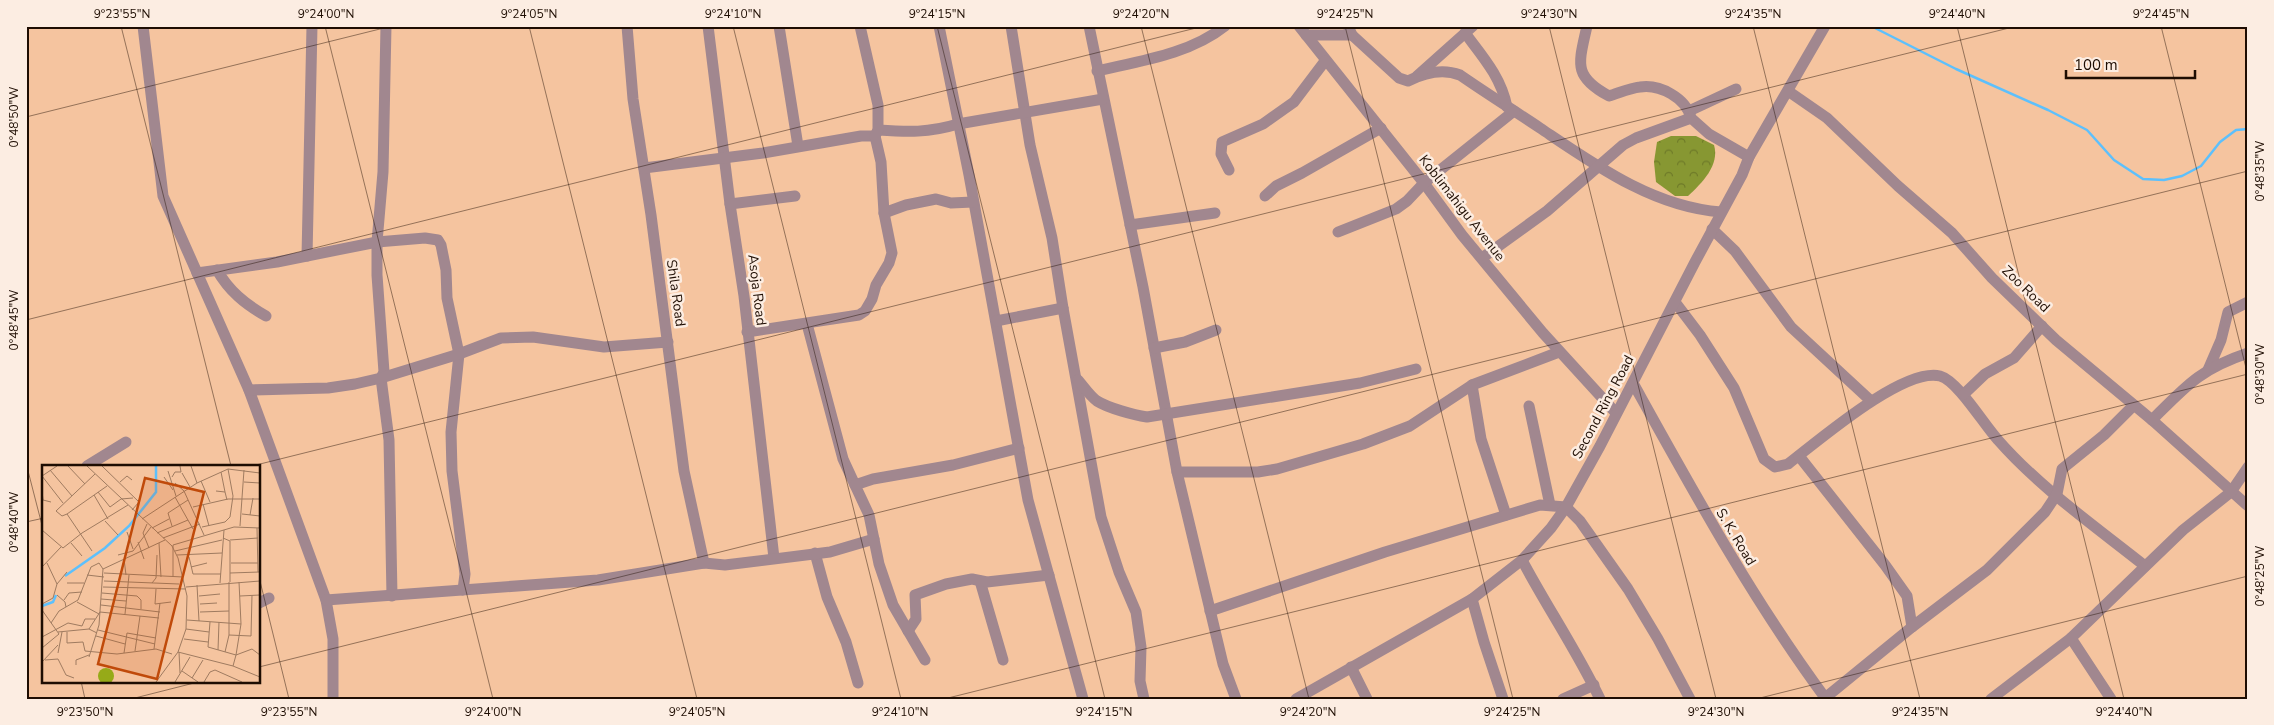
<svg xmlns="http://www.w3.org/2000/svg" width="2274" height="725" viewBox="0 0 2274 725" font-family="'Nunito Sans',sans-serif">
<defs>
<pattern id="forest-crowns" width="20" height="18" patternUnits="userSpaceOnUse" patternTransform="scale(1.25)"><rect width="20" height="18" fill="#879732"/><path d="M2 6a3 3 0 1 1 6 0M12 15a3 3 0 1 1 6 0" fill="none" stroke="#6e7a28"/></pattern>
</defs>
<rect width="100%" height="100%" fill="#f5c49f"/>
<path fill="url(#forest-crowns)" d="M1671 136H1696L1714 145C1720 165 1702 183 1688 196H1675L1656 182 1654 162 1657 142Z"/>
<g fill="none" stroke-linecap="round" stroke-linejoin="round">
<polyline stroke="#5dc0fc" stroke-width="2.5" points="1871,26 1956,69 2048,110 2087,130 2114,160 2143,179 2164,180 2182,176 2201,166 2220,142 2236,130 2248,129"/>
<g stroke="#a1878f" stroke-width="11">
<polyline points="143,26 163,196 249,390 326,600 333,639 333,699"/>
<polyline points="386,26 383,172 377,242 377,275 384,372 381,378 389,440 392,596"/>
<polyline points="627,26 633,99 651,215 684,471 704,563"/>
<polyline points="708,26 730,204 744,296 774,558"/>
<polyline points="779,26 798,146"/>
<polyline points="939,26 969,175 1028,500 1083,699"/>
<polyline points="1011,26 1030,145 1052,238 1063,308 1101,517 1119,572 1136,612 1141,647 1140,681 1144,699"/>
<polyline points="1089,26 1143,287 1177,472 1223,664 1236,699"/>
<polyline points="1299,26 1424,183 1462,235 1543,333 1616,413"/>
<path d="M1348 26 1352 35 1399 78 1408 81C1424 73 1442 68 1460 75 1486 93 1513 110 1540 128 1595 165 1653 207 1721 212"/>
<path d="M1587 26C1579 63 1572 76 1609 96 1619 93 1630 88 1640 87 1660 84 1686 98 1691 118"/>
<path d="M1465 33C1483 57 1501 77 1507 107"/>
<polyline points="1306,35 1352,35"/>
<path d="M1097 71C1140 61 1190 54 1225 26"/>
<polyline points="1417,76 1473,26"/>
<polyline points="1788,91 1827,118 1898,186 1952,233 1992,278 2056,340 2152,420 2248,506"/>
<polyline points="1689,111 1736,89"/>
<path d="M878 130C908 132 928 133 958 124L1103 99"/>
<polyline points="644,168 763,153 861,136 875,136"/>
<polyline points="1229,170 1221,154 1222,142 1263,124 1294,102 1325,61"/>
<polyline points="1265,196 1276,186 1302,173 1381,128"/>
<polyline points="730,204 795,196"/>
<polyline points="884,213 906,205 936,199 951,203 973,202"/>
<polyline points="1130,225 1215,213"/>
<polyline points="1712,229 1735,251 1791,327 1871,401"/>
<polyline points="1338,232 1396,209 1407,201 1424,183 1514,111"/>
<polyline points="307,256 312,26"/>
<polyline points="1482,258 1547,211 1623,145 1636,138 1691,118 1709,134 1749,157"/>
<path d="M217 270C229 291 245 304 266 316"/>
<polyline points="197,273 277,262 377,242 425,238 438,240 441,245 446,270 447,298 459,354 451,432 452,471 465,574 463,590"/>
<path d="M1675 302 1700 335 1734 388 1764 459 1775 467 1788 464C1817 442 1903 367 1940 376 1958 381 1984 425 1998 440 2039 487 2096 527 2145 566"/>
<polyline points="996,321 1063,308"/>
<polyline points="807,324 843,459 855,485"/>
<polyline points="747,332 859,315 865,311 872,299 876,285 889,263 892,253 884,213 881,162 875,136 878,130 878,105 860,26"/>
<polyline points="1154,348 1185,342 1216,330"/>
<polyline points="2208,370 2221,340 2228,312 2248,302"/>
<path d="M1078 380C1084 387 1090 396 1097 401 1108 408 1134 415 1147 417L1360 383 1416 369"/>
<path d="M1633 383C1693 491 1752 599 1826 699"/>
<polyline points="1472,385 1481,439 1506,515"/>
<polyline points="249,390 328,388 355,384 381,378 459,354 501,338 533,337 604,347 668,342"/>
<polyline points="1964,394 1985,374 2014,358 2042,326"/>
<polyline points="1529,406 1550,505"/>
<path d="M2152 420C2186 386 2200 369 2248 353"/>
<polyline points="1799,456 1885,565 1907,596 1912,627"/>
<polyline points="87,466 126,442"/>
<polyline points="1177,472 1258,472 1277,469 1363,444 1410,426 1472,385 1559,352"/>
<polyline points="815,553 827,597 846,642 858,683"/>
<path d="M1522 560C1547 607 1577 651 1600 699"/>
<polyline points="980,581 1003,660"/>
<polyline points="1472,599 1484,642 1503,699"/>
<polyline points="326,600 598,580 704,563 725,565 830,552 874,539"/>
<polyline points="259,603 269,598"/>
<polyline points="1210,611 1385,552 1540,505 1566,507 1580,521 1628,589 1658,639 1690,699"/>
<polyline points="908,631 916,619 915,595 946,584 972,579 987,582 1049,575"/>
<polyline points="2071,638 2111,699"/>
<polyline points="925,660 893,605 879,564 869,515 855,485 873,479 953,465 1019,448"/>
<polyline points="1351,667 1367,699"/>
<polyline points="1825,698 1912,627 1987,570 2045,512 2057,494 2062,469 2104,435 2134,405"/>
<polyline points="1296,699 1472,599 1522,560 1551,528 1566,507 1600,446 1695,262 1742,175 1749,157 1825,26"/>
<polyline points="1563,699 1594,685"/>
<polyline points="1991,699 2071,638 2183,530 2231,492 2248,467"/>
</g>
</g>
<path fill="none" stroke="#1e0d02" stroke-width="1" stroke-opacity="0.45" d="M121 26 231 466M325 26 493 699M529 26 697 699M733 26 901 699M937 26 1105 699M1141 26 1309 699M1345 26 1513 699M1549 26 1716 699M1753 26 1920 699M1957 26 2124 699M2161 26 2248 376M26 117 392 26M26 320 1204 26M26 463 44 533M252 466 2017 26M26 522 44 518M259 577 289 699M259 667 2248 171M81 681 85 699M131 699 202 681M944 699 2248 374M1756 699 2248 576"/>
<g text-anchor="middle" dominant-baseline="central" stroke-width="5" stroke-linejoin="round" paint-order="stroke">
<g font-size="14" fill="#1e0d02" stroke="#fcede2">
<text transform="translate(1462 208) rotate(52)">Koblimahigu Avenue</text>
<text transform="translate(2026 289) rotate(44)">Zoo Road</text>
<text transform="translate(757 290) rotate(83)">Asoja Road</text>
<text transform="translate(676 293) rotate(82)">Shila Road</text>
<text transform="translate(1603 407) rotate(-62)">Second Ring Road</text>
<text transform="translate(1736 537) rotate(59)">S. K. Road</text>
</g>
</g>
<g transform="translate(42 465)">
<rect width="218" height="218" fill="#f5c49f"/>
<path d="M56 211a8 8 0 1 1 16 0a8 8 0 1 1-16 0Z" fill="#96aa18"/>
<path fill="none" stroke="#5dc0fc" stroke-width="2.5" d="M23 111 63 83 87 61 114 27V1M0 141 11 137 14 130"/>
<path fill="none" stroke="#9f7b60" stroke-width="1" d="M26 1 43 19M45 1 130 81 136 93 145 131 144 164 136 187 114 217M60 1 97 37 90 45M149 1 155 18M8 5 30 31M126 6 134 31M179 7 183 27M140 8 148 22M0 11 21 38M0 11 15 1M122 12 131 25M130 12 133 7H139L138 1M159 16 168 37M78 17 85 11 90 15M202 17 218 18M133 18 142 26 162 70M0 26 1 35 9 37M174 26 183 27 185 35M56 27 68 42 79 34 91 33M52 30 66 54M133 32 151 64M161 39 167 61M151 42 186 34H218M25 49 65 21M200 49 218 51M208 50 211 33M100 54 155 18 186 4 218 8M63 56 76 70M105 59 101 68 107 83M130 61 126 48 146 35M198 61 202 5M160 62 183 57 188 52 191 31 186 4M110 63 127 54M215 63 216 107M0 65 21 83 40 68 86 40M85 67 91 84M115 68 146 55M121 73 158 59M181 73 188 76V117M188 75 216 73M96 77 102 94M29 78 40 91M117 78 119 112M50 86 25 49 20 51 14 46 53 9M133 86 180 75M76 90 91 86 109 62M135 90 180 88M147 92 151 109H179M82 94 84 110M5 98 15 119M189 98H216M0 102 19 82M149 102 165 98M62 108 141 112M188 108 218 107M45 110 62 112M131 112V80L192 62 218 63M62 116 137 119M25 118H42M110 118 114 113 115 90M178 118 182 65M155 120 157 156M61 122 144 124M144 122 218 116M114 124 113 139 129 137M60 128 95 131 99 135V144M15 130 23 137 24 142M85 130 87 110M157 131 178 129M198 131 218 130M59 134 84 136M22 135 27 128 40 127M35 137 57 149M0 139 11 133 15 119 25 107M158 139 175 138M59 140 118 147M0 145 17 169 0 183M58 147 117 153M158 147 187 146M83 149 85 130M145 155 199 159M168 157 166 182 194 190 191 201M9 158 17 146 36 135 49 102 57 98 61 104 123 75M40 161 43 154H53M47 164 58 147M144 164 167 167M56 165 113 179M16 167 47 164 55 168M25 167V178L41 177 43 186 75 189 114 184 130 189M187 170 209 171 210 130M54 171 83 179M0 172 26 158 40 161M142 174 166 177M112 184 118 138M176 185 177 157M93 186 98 151M136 187 191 201 218 212M137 187 138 208M183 187 187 170V117M16 188 20 167M82 188 85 168 114 173M194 190 199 159 197 117M194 190 210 184 218 190M47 192 57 160 61 104M3 195 16 194 24 210 32 213M0 197 16 180M34 200V195L47 190M140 206 156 217M150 213 161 195M133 217 148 192M162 217 168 207 173 205 200 217"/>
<path fill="#c04a0a" fill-opacity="0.15" stroke="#c04a0a" stroke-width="2.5" d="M103 13 162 27 115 214 56 199Z"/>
<rect width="218" height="218" fill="none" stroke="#1e0d02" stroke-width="2.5"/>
</g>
<rect width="2274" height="725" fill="none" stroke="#fcede2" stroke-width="55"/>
<path d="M2066 70v8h129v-8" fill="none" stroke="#1e0d02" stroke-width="2.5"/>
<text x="2074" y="70" font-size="15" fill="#1e0d02" stroke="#fcede2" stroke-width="4" paint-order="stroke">100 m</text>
<rect x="28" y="28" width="2218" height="670" fill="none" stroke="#1e0d02" stroke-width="2"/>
<g font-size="12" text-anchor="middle" fill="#1e0d02">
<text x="122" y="18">9°23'55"N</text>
<text x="326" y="18">9°24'00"N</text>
<text x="529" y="18">9°24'05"N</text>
<text x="733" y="18">9°24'10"N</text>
<text x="937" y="18">9°24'15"N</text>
<text x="1141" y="18">9°24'20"N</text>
<text x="1345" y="18">9°24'25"N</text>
<text x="1549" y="18">9°24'30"N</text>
<text x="1753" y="18">9°24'35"N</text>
<text x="1957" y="18">9°24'40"N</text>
<text x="2161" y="18">9°24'45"N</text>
<text transform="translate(14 117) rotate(-90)" y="4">0°48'50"W</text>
<text transform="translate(2260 171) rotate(-90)" y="4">0°48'35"W</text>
<text transform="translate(14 320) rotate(-90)" y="4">0°48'45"W</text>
<text transform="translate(2260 374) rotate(-90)" y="4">0°48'30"W</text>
<text transform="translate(14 522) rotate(-90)" y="4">0°48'40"W</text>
<text transform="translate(2260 576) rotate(-90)" y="4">0°48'25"W</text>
<text x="85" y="716">9°23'50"N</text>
<text x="289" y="716">9°23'55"N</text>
<text x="493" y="716">9°24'00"N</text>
<text x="697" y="716">9°24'05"N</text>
<text x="900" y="716">9°24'10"N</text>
<text x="1104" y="716">9°24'15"N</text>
<text x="1308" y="716">9°24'20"N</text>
<text x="1512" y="716">9°24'25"N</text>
<text x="1716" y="716">9°24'30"N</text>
<text x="1920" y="716">9°24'35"N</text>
<text x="2124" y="716">9°24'40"N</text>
</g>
</svg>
